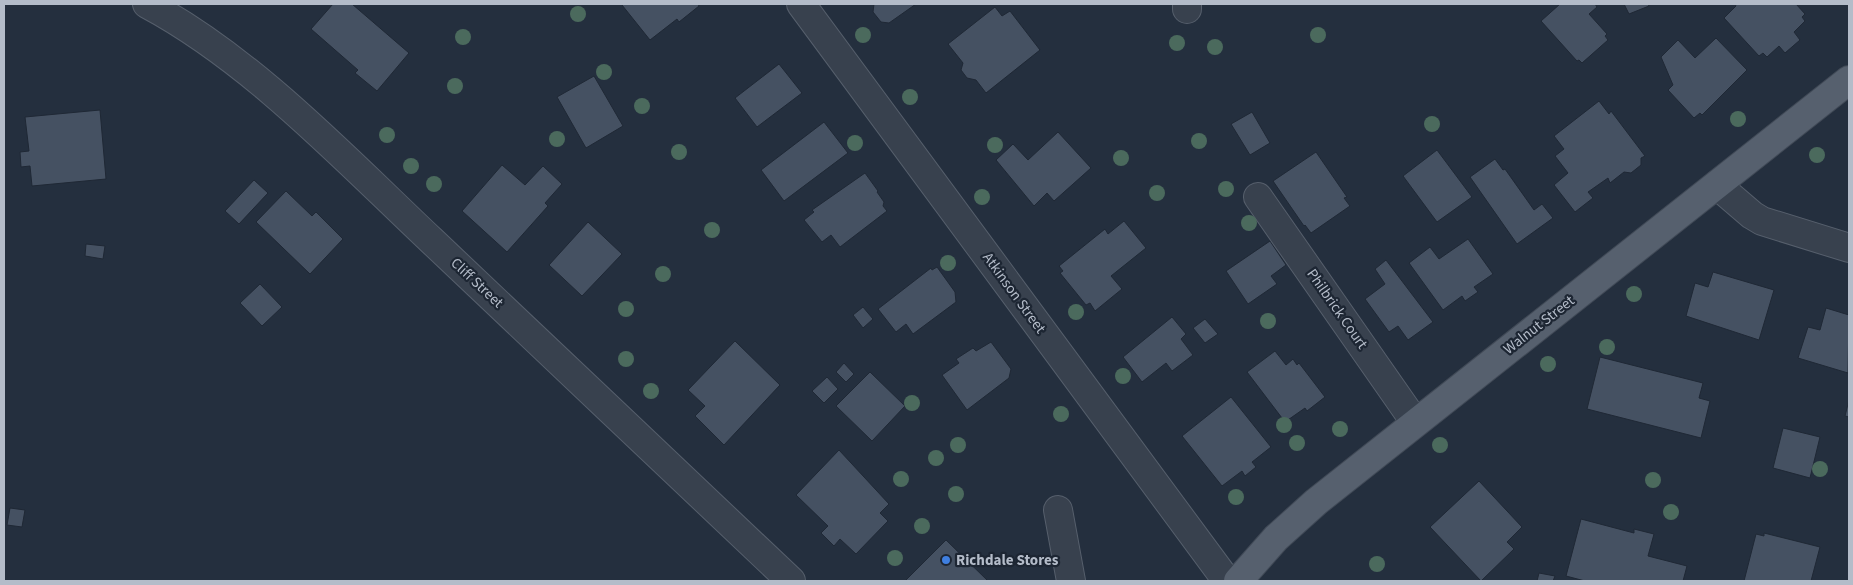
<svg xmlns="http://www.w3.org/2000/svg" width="1853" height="585" viewBox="0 0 1853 585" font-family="'Source Sans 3',sans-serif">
<rect width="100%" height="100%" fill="#242f3e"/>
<g fill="#455162" stroke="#1f2835">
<polygon points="333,4 352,4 409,53 377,91 355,73 358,70 311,29"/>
<polygon points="623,4 698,4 699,6 679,22 677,19 650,40 622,5"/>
<polygon points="874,4 916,4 889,23 881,22 873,12"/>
<polygon points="1560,4 1595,4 1597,7 1589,14 1607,34 1605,36 1608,40 1582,63 1579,60 1577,61 1541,21"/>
<polygon points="1624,4 1648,4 1649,6 1629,14"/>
<polygon points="1735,4 1796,4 1805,14 1802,17 1805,21 1794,32 1800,40 1785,53 1779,46 1767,57 1763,53 1759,56 1724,18 1736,6"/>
<polygon points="995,7 1002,16 1010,11 1040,50 986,93 976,80 967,78 961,70 963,63 948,44"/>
<polygon points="1716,38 1747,70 1702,115 1700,113 1694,118 1668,90 1673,85 1661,57 1678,40 1695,58"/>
<polygon points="779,64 802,93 757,127 735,98"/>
<polygon points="594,76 623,126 586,148 557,97"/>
<polygon points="1599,101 1609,114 1611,111 1645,156 1641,158 1641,165 1631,173 1624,172 1610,183 1608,178 1588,192 1593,198 1575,212 1554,185 1568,173 1555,156 1564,149 1554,136"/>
<polygon points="100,110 106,179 32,186 30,166 21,167 20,152 29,151 25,117"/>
<polygon points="1252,112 1270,143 1250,155 1231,124"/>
<polygon points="824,122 848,153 784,201 761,170"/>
<polygon points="1058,132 1091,168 1054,201 1047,193 1034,206 996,160 1013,144 1028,160"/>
<polygon points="1437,150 1472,197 1437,222 1403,176"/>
<polygon points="1316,152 1347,197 1344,198 1350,206 1311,233 1305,225 1304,226 1273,181"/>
<polygon points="1495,159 1503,170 1505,169 1534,210 1542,204 1553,218 1517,244 1470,177"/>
<polygon points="502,165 525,185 543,166 562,184 545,203 548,206 507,252 462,211"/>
<polygon points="865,173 878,191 877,192 884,202 883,206 887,211 840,247 831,235 822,242 804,220 814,212 812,210"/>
<polygon points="254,180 268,193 239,224 225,211"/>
<polygon points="286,191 312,216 316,212 343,239 310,274 256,222"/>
<polygon points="1124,221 1146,248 1111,276 1122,289 1095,311 1090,303 1086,305 1060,273 1063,271 1059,266 1105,229 1108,234"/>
<polygon points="588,222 622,254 582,296 549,265"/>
<polygon points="1468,239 1493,274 1474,287 1478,292 1465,301 1462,296 1443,310 1409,263 1430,247 1439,259"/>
<polygon points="1270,241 1286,265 1271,276 1277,284 1248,304 1226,271"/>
<polygon points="86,244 105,246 103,259 85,256"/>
<polygon points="1386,260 1433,322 1408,340 1398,326 1389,332 1365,299 1385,284 1375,269"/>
<polygon points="937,267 955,292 956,302 913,334 906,324 896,332 878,309 931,268 932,270"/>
<polygon points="1713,272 1774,290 1759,340 1686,316 1695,283 1708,287"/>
<polygon points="260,284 282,307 262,326 240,303"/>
<polygon points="863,307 873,319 863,328 853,315"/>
<polygon points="1826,308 1849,315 1848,373 1798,358 1808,327 1820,330"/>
<polygon points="1172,317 1186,334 1181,339 1193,355 1172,371 1166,363 1142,382 1123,357"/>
<polygon points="1205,319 1218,334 1205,343 1193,328"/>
<polygon points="735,341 780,385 724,445 695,416 705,406 688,390"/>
<polygon points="991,342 1011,369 1009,378 967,410 942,375 959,363 956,359 973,348 976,351"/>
<polygon points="1275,351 1286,365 1293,359 1297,365 1299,363 1325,397 1307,411 1305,408 1285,422 1247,372"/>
<polygon points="1600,357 1703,383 1699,398 1710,401 1701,438 1587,409"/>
<polygon points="844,363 854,374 846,382 836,372"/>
<polygon points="870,372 905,406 872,441 836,406"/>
<polygon points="827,377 838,389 824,403 812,391"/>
<polygon points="1231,397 1271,447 1252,462 1256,467 1245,476 1242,471 1222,486 1182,436"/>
<polygon points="1849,400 1849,417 1845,416"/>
<polygon points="1783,428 1820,437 1810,478 1773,468"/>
<polygon points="839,450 889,504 880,513 888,521 856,554 840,539 834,546 821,533 828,526 796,495"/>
<polygon points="1479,481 1522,527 1507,542 1514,549 1481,581 1430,527"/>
<polygon points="10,508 25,510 22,527 7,525"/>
<polygon points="1581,519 1634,533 1634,529 1654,534 1648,556 1687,566 1683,581 1585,581 1566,576"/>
<polygon points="1764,533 1820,547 1811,581 1744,581 1756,534 1764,536"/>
<polygon points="946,540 988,581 905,581"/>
<polygon points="1539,573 1555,576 1553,581 1537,581"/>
</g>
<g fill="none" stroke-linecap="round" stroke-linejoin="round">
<defs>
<g id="minor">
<path d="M147 4C252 60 345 159 431 240 551 354 671 467 791 581"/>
<polyline points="801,4 1227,581"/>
<polyline points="1187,9 1187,4"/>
<polyline points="1717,185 1752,215 1762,221 1849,248"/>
<polyline points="1258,197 1415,422"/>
<polyline points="1058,510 1071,581"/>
</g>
<polyline id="major" points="1238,581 1276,538 1316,502 1849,80"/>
</defs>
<use href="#minor" stroke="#565f6c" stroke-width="30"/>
<use href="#major" stroke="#414a57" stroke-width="30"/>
<use href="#minor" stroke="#38414e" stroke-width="28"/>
<use href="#major" stroke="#56606e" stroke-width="28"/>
</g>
<g fill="#4b6a5d">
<circle cx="578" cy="14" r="8"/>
<circle cx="863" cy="35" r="8"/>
<circle cx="1318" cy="35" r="8"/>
<circle cx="463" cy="37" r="8"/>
<circle cx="1177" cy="43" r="8"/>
<circle cx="1215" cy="47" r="8"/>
<circle cx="604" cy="72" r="8"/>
<circle cx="455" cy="86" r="8"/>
<circle cx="910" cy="97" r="8"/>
<circle cx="642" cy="106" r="8"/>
<circle cx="1738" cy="119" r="8"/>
<circle cx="1432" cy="124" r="8"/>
<circle cx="387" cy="135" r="8"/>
<circle cx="557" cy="139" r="8"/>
<circle cx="1199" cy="141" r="8"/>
<circle cx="855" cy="143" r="8"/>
<circle cx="995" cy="145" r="8"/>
<circle cx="679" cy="152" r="8"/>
<circle cx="1817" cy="155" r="8"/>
<circle cx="1121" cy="158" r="8"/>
<circle cx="411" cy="166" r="8"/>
<circle cx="434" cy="184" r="8"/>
<circle cx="1226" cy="189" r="8"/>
<circle cx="1157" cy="193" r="8"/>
<circle cx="982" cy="197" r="8"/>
<circle cx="1249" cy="223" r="8"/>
<circle cx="712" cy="230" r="8"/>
<circle cx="948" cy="263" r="8"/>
<circle cx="663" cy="274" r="8"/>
<circle cx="1634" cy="294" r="8"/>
<circle cx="626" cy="309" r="8"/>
<circle cx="1076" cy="312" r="8"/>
<circle cx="1268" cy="321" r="8"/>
<circle cx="1607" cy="347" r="8"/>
<circle cx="626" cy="359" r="8"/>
<circle cx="1548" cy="364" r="8"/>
<circle cx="1123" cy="376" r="8"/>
<circle cx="651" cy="391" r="8"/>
<circle cx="912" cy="403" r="8"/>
<circle cx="1061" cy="414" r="8"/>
<circle cx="1284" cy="425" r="8"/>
<circle cx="1340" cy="429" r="8"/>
<circle cx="1297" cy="443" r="8"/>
<circle cx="958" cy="445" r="8"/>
<circle cx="1440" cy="445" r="8"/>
<circle cx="936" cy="458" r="8"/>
<circle cx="1820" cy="469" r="8"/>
<circle cx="901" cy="479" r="8"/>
<circle cx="1653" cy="480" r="8"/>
<circle cx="956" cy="494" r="8"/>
<circle cx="1236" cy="497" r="8"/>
<circle cx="1671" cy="512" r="8"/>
<circle cx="922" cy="526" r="8"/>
<circle cx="895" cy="558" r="8"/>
<circle cx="1377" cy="564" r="8"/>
</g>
<circle fill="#3f7fe0" stroke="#1d2633" stroke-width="2" cx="946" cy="560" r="5"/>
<g text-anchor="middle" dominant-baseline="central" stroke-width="4.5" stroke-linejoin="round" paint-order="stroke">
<g font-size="15" fill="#b4bcc9" stroke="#1d2633">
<text transform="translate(477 283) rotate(43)">Cliff Street</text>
<text transform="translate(1014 293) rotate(54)">Atkinson Street</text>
<text transform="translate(1337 309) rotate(55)">Philbrick Court</text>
<text transform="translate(1539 325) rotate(-38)">Walnut Street</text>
</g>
<g font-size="15" font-weight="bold" fill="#b4bcc9" stroke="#1d2633" text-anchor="start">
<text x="956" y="560">Richdale Stores</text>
</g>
</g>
<rect width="1853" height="585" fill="none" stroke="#b4bcc9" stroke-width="10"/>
</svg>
